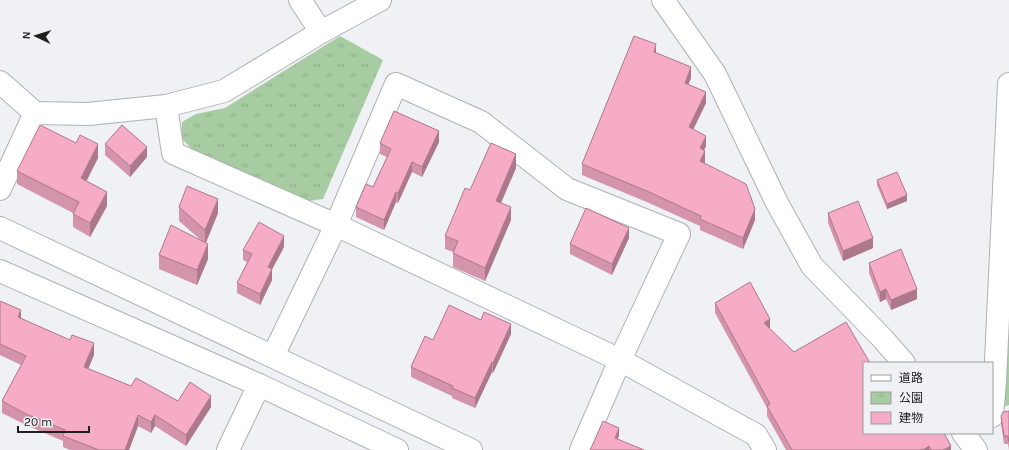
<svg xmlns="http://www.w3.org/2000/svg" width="1009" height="450" viewBox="0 0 1009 450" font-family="Karla,'Noto Sans JP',sans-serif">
<defs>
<pattern id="cemetery-stones" width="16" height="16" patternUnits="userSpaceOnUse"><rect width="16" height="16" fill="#a8cca1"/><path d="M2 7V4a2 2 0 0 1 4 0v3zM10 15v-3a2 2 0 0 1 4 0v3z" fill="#90af8a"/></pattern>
<pattern id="park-tufts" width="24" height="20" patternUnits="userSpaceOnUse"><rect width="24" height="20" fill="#a8cca1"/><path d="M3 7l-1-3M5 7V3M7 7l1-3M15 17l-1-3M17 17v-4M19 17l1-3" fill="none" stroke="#90af8a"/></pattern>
</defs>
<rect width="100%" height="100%" fill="#f0f1f4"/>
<polygon fill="url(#cemetery-stones)" points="1009,340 1009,405 1000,408 1003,342"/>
<polygon fill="url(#park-tufts)" points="340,36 383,60 323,199 308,201 192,149 181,138 182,122 196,114 225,108"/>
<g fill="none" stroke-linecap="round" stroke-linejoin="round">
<defs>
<g id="minor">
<polyline points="300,0 321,32"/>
<polyline points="663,0 715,74 777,203 812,266 883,339 904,363"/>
<polyline points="0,82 35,113 88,114 166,106 224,91 321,32 380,0"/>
<polyline points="166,106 173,153 336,225 620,360 756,435 765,450"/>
<polyline points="0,189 35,113"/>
<polyline points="0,228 471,450"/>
<polyline points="0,271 259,385 397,450"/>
<polyline points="273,356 336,225 396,84 481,122 567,189 679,234 620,360 581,450"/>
<polyline points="992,416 995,381 1009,84"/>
<polyline points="963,433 976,450"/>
<polyline points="228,450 259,385"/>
</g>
</defs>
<use href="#minor" stroke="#afb1b3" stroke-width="24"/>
<use href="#minor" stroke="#fff" stroke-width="22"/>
</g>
<g fill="#d494ab">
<polygon points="656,53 691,78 688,84 706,103 693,130 706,146 704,150 705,162 704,164 755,220 743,249 700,230 700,226 649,203 582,175 582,164"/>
<polygon points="439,142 422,177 412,172 398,203 396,202 384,230 356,217 356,207 373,187 387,157 380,154 380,143"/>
<polygon points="105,144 147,157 130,177 105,155"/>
<polygon points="98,158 86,181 107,206 90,237 73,227 73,213 17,184 17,171"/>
<polygon points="516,168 501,203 511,220 485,281 453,267 453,252 445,249 445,236 470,190"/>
<polygon points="877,180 907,201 887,209 877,185"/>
<polygon points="179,207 218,213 206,243 208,259 197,285 159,269 159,255 202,241 179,221"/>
<polygon points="828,213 873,248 843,261 828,223"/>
<polygon points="629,238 612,275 570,254 570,244"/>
<polygon points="284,247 272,269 272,280 260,305 237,293 237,283 247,262 243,260 243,250"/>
<polygon points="869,263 917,299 891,310 886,299 880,302 869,273"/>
<polygon points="0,301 21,318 94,355 88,369 131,386 178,401 211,407 186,446 155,426 151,433 138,426 129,450 70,450 63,447 63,441 26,425 2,413 2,401 21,365 0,355"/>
<polygon points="715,303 770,330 864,433 951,450 786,450 767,416 767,408 715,313"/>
<polygon points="511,334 493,373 492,372 475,408 452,398 452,396 411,377 411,367 433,340"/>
<polygon points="1009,411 1009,450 1008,444 1004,444 1001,424 1001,416"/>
</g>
<g fill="#ac788b">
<polygon points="656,44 656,55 654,52"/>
<polygon points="691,67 691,78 685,93 685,83"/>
<polygon points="706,92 706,103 689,138 689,127"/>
<polygon points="439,131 439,142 422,177 422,167"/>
<polygon points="706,136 706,146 700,159 700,148"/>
<polygon points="98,144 98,158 81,192 81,178"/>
<polygon points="147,147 147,157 130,177 130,166"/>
<polygon points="705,151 705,162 700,172 700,161"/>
<polygon points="516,154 516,168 496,214 496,201"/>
<polygon points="412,162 412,172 398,203 398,193"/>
<polygon points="107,192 107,206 90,237 90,223"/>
<polygon points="396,192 396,202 384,230 384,220"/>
<polygon points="907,195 907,201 887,209 887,204"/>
<polygon points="218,199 218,213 205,244 205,230"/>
<polygon points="511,207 511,220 485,281 485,268"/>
<polygon points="755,209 755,220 743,249 743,238"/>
<polygon points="629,228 629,238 612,275 612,264"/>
<polygon points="284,236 284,247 268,277 268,267"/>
<polygon points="873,238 873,248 843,261 843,251"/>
<polygon points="208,244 208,259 197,285 197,270"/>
<polygon points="272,269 272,280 260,305 260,294"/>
<polygon points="886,289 886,299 880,302 880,292"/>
<polygon points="917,289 917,299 891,310 891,300"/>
<polygon points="21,310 21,322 18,317"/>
<polygon points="770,319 770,330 764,323"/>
<polygon points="511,324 511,334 493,373 493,363"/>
<polygon points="94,343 94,355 84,379 84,367"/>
<polygon points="492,362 492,372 475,408 475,398"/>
<polygon points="211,396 211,407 186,446 186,435"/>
<polygon points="138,415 138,426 129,450 125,450"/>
<polygon points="155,415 155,426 151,433 151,422"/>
<polygon points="619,428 619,436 615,446 615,438"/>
<polygon points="929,446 929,450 923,450"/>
<polygon points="951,446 951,450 943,450"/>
</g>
<g fill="#f6acc7" stroke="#ac788b">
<polygon points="634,36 656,44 654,52 691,67 685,83 706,92 689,127 706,136 700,148 705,151 700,161 746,184 755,209 743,238 700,219 701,216 649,192 582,164"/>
<polygon points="394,111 439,131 422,167 412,162 398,193 396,192 384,220 356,207 366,184 373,187 391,149 380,143"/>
<polygon points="40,125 76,143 80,135 98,144 81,178 107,192 90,223 73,214 79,202 17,171"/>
<polygon points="122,125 147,147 130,166 105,144"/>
<polygon points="491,143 516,154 496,201 511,207 485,268 453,253 458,241 445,236 465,188 470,190"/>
<polygon points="897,172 907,195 887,204 877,180"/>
<polygon points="187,186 218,199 205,230 179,207"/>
<polygon points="858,201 873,238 843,251 828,213"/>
<polygon points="586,208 629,228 612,264 570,244"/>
<polygon points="259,222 284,236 268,267 272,269 260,294 237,283 252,254 243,250"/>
<polygon points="171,225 208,244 197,270 159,255"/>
<polygon points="901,249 917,289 891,300 886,289 880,292 869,263"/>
<polygon points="750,282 770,319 764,323 794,352 846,322 870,363 864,363 864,433 944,433 951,446 943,450 931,450 929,446 923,450 922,449 920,450 792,450 767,406 770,404 715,303"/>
<polygon points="0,301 21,310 18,317 70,340 72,335 94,343 84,367 131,386 136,378 178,401 190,382 211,396 186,435 155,415 151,422 138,415 125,450 99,450 63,436 65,430 26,414 2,401 26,356 0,344"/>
<polygon points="449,305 481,320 484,312 511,324 493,363 492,362 475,398 452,388 453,386 411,367 425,336 433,340"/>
<polygon points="1009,411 1009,442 1008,436 1004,436 1001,416 1003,412"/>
<polygon points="603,421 619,428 615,438 644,450 590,450 592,446"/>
</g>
<rect x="863" y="362" width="130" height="72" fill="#f0f1f4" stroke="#9d9da0"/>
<rect x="871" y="375" width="20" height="6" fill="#ffffff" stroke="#9d9da0"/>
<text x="899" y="382" font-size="12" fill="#202021">道路</text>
<rect x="871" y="392" width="20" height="12" fill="url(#park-tufts)" stroke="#9d9da0"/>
<text x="899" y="402" font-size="12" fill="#202021">公園</text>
<rect x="871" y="412" width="20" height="12" fill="#f6acc7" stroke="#9d9da0"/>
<text x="899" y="422" font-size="12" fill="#202021">建物</text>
<g transform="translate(36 36) rotate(274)" stroke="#f0f1f4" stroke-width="3" paint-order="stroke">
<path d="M0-3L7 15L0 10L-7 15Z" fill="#202021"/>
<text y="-6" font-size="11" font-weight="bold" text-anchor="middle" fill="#202021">N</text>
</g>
<path d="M18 426v6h71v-6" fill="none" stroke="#202021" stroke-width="2"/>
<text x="24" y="426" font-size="12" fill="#202021" stroke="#f0f1f4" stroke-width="3" paint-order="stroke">20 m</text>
</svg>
